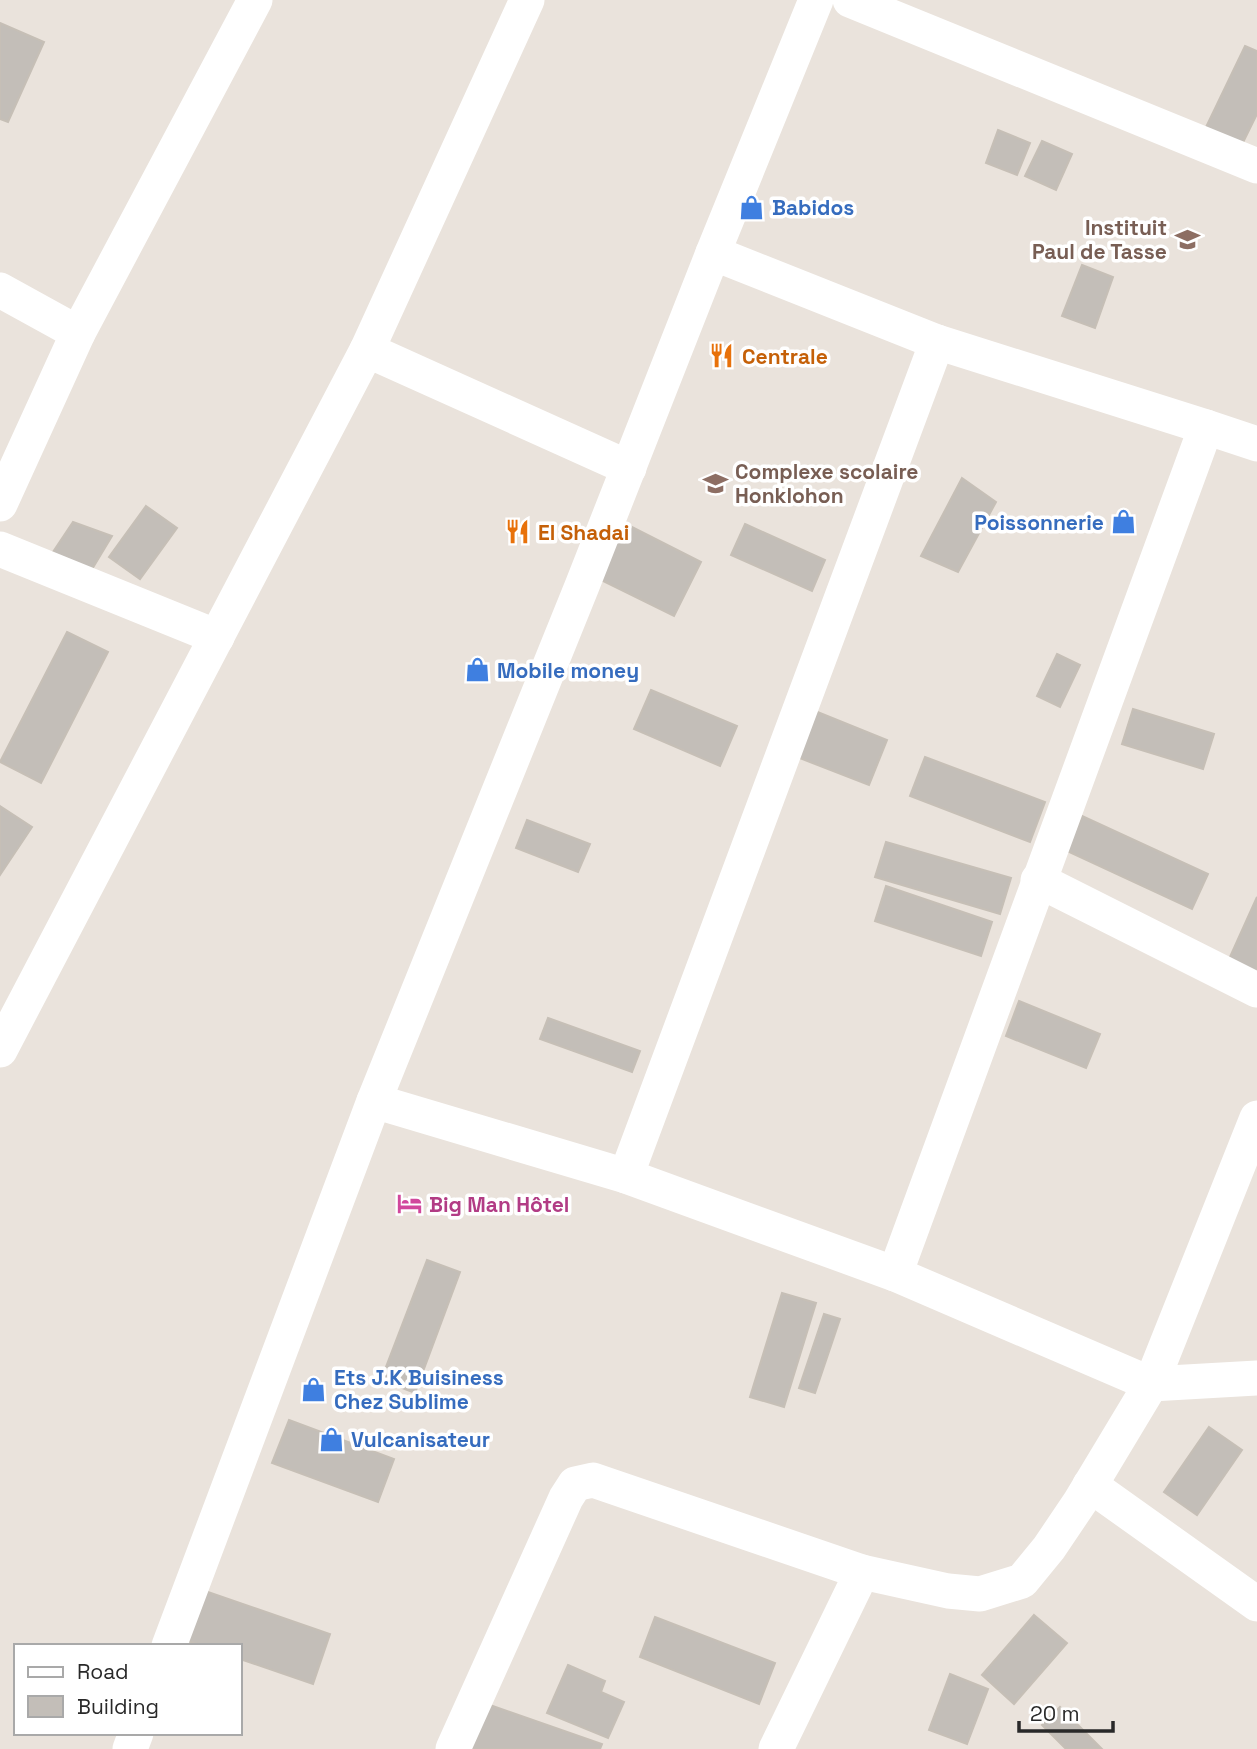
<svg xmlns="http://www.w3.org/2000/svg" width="1257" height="1749" viewBox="0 0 1257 1749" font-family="'Space Grotesk',sans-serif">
<rect width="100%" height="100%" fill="#eae3dc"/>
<g fill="#c3beb8" stroke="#c6bfb6" stroke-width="2">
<polygon points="0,23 44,42 8,122 0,119"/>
<polygon points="1245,46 1257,51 1257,114 1231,167 1195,150"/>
<polygon points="998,130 1030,143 1017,175 986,163"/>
<polygon points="1042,141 1072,154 1056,190 1025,176"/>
<polygon points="1082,265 1113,277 1095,328 1062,316"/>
<polygon points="962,478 996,502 958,572 921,556"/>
<polygon points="146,506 177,528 140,579 109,557"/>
<polygon points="620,521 701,562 674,616 593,576"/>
<polygon points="73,522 112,536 88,576 51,555"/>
<polygon points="745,524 825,560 812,591 731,555"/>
<polygon points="67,632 108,652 41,783 0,762"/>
<polygon points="1057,654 1080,665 1060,707 1037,696"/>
<polygon points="651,690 737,726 720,766 634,729"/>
<polygon points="1133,709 1214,734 1203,769 1122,744"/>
<polygon points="815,711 887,740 869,785 797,757"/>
<polygon points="925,757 1045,802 1030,842 910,796"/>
<polygon points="0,806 32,827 0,875"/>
<polygon points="1082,816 1208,874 1192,909 1065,850"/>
<polygon points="527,820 590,844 578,872 516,848"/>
<polygon points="886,842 1011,878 1000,914 875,877"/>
<polygon points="886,886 992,922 981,956 875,921"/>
<polygon points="1257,897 1257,982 1225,968"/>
<polygon points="1019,1001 1100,1034 1086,1068 1006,1036"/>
<polygon points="548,1018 640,1051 632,1072 540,1039"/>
<polygon points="427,1260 460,1272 415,1393 381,1380"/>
<polygon points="782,1293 816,1303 784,1407 750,1397"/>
<polygon points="824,1314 840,1319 815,1393 799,1388"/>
<polygon points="289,1420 394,1459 378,1502 272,1463"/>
<polygon points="1209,1427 1242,1450 1197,1515 1164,1492"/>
<polygon points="205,1591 330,1634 313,1684 240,1659 240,1646 203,1646 188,1641"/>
<polygon points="1034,1615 1067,1643 1014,1704 982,1675"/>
<polygon points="655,1617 775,1663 759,1704 640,1657"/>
<polygon points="568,1665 605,1681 601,1692 624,1702 608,1738 547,1713"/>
<polygon points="950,1674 988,1689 967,1744 929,1730"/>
<polygon points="487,1704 602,1744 600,1749 471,1749"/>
<polygon points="1060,1707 1102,1749 1066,1749 1042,1725"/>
</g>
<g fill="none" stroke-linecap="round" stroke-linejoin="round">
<g stroke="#fff" stroke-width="35">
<polyline points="850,0 1257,166"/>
<polyline points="713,253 937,342 1206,427 1257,444"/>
<polyline points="0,290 78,333"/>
<polyline points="367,350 629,468"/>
<polyline points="0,504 78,333 255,0"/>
<polyline points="0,549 217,637"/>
<polyline points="1038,880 1257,990"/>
<polyline points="0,1050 367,350 527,0"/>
<polyline points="374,1101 626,1176 895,1274 1151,1384 1257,1378"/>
<polyline points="626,1176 937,342"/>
<polyline points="895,1274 1206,427"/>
<polyline points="1090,1485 1257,1604"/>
<polyline points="169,1646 374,1101 582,586 713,253 816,0"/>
<polyline points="130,1749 136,1733"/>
<polyline points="453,1749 566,1498 575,1484 593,1480 862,1572 948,1591 980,1594 1022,1581 1049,1548 1080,1502 1151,1384 1257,1118"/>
<polyline points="776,1749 862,1572"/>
</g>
</g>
<defs>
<symbol id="shop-bare" viewBox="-9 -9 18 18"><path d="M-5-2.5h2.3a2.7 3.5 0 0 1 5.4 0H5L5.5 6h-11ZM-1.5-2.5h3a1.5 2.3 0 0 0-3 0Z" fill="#3f7fe0" stroke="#fff" stroke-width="2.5" paint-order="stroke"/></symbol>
<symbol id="university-bare" viewBox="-9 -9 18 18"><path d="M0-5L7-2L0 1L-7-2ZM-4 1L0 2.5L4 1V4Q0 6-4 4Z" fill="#8d6e63" stroke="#fff" stroke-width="2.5" paint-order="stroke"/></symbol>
<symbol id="restaurant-bare" viewBox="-9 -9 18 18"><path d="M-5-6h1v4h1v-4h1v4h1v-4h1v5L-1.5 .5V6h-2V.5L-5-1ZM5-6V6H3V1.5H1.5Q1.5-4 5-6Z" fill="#e8710a" stroke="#fff" stroke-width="2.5" paint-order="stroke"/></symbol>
<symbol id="school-bare" viewBox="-9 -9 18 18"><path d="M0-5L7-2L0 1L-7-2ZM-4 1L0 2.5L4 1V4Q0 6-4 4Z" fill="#8d6e63" stroke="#fff" stroke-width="2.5" paint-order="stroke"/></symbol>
<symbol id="hotel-bare" viewBox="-9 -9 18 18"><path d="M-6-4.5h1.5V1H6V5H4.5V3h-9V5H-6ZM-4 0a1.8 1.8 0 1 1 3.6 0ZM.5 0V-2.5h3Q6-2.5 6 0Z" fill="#d1479c" stroke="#fff" stroke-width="2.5" paint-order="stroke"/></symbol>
</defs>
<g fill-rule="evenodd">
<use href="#shop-bare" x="734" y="190" width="35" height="35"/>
<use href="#university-bare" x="1170" y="222" width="35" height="35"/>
<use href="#restaurant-bare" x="704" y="338" width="35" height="35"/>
<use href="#school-bare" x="698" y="466" width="35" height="35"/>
<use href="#shop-bare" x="1106" y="504" width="35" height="35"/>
<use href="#restaurant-bare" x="500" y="514" width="35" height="35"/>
<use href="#shop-bare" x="460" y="652" width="35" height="35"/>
<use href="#hotel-bare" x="392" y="1186" width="35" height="35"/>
<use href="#shop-bare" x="296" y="1372" width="35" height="35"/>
<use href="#shop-bare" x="314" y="1422" width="35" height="35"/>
</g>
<g text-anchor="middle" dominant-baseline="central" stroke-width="7" stroke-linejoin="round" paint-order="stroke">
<g font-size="21" font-weight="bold" fill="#366cbe" stroke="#fff" text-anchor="start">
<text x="772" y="207">Babidos</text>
<text x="1104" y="522" text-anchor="end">Poissonnerie</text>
<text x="497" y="670">Mobile money</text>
<text x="334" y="1377">Ets J.K Buisiness<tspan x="334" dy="24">Chez Sublime</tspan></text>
<text x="351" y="1439">Vulcanisateur</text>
</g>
<g font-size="21" font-weight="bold" fill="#785e54" stroke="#fff" text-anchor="end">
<text x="1167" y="227">Instituit<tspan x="1167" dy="24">Paul de Tasse</tspan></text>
<text x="735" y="471" text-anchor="start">Complexe scolaire<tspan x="735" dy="24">Honklohon</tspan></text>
</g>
<g font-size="21" font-weight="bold" fill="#c56008" stroke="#fff" text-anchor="start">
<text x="742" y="356">Centrale</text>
<text x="538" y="532">El Shadai</text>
</g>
<g font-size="21" font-weight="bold" fill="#b23c85" stroke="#fff" text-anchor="start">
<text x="429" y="1204">Big Man Hôtel</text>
</g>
</g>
<rect x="14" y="1644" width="228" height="91" fill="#ffffff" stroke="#a9a9a9" stroke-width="2"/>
<rect x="28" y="1667" width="35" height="10" fill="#ffffff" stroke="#a9a9a9" stroke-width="2"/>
<text x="77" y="1679" font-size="21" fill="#292929">Road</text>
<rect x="28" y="1696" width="35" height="21" fill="#c3beb8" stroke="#a9a9a9" stroke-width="2"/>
<text x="77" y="1714" font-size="21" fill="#292929">Building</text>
<path d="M1019 1721v10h94v-10" fill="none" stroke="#292929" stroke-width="3.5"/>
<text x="1030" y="1721" font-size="21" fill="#292929" stroke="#ffffff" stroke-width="5" paint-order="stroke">20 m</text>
</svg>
